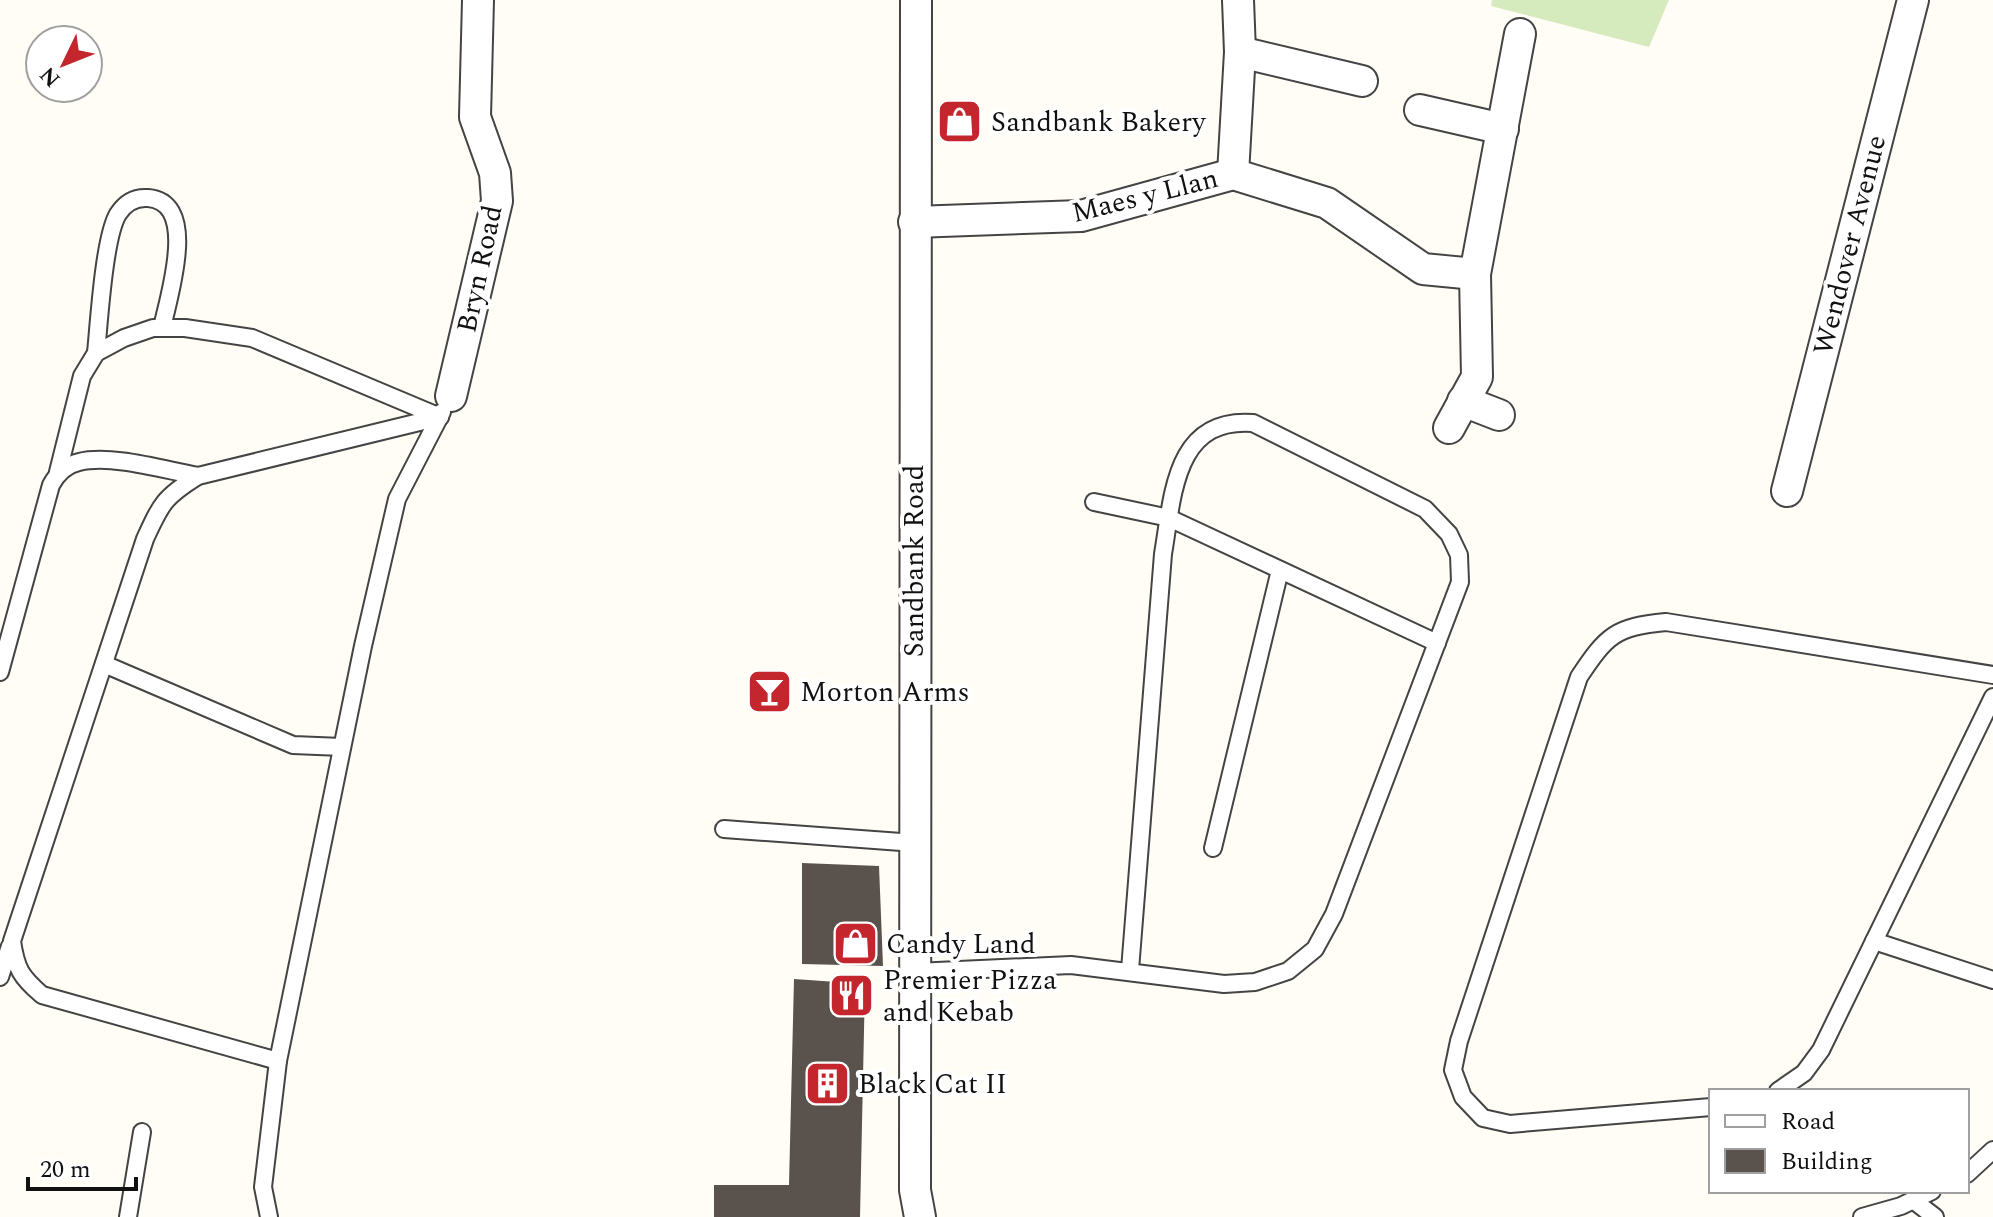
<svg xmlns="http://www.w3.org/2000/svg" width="1993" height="1217" viewBox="0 0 1993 1217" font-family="Spectral,serif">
<rect width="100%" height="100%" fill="#fffdf5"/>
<polygon fill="#d5ebbd" points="1492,0 1669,0 1649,47 1491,6"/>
<g fill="#5a524d">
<polygon points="802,863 879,866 883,966 802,964"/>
<polygon points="794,979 865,984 860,1217 714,1217 714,1185 789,1185"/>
</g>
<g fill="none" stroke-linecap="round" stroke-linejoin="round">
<defs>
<g id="lane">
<path d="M96 353C99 323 104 237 118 214 125 203 135 197 148 198 200 202 168 298 162 328"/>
<polyline points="58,472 82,376 96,353 124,338 153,328 185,328 252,338 440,417"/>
<polyline points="1094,502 1169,518 1437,643"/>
<polyline points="104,664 293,745 342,747"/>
<path d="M0 672 51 485C57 474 65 465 79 462 112 454 164 470 198 476"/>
<polyline points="724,829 915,843"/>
<polyline points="1213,848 1280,570"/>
<polyline points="1874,941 1993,980"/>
<path d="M915 972 1071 965 1224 984 1255 982 1288 971 1315 949 1334 914 1460 582 1459 555 1449 534 1425 509 1253 423C1174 417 1173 496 1163 554L1130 970"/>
<polyline points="0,977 10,946"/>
<path d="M278 1061 42 995C21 977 16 969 12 941L145 539C161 504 164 497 198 476L440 417"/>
<polyline points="1778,1091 1804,1073 1821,1050 1993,697"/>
<path d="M1711 1107 1510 1124 1483 1118 1463 1097 1453 1070 1459 1041 1579 677C1607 635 1615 627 1666 622L1993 675"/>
<polyline points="1967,1174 1993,1150"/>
<polyline points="1913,1200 1935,1217"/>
<polyline points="128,1217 142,1132"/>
<polyline points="269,1217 263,1187 278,1061 363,646 397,499 442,412"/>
<polyline points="1862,1217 1901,1206 1932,1191"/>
</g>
<g id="street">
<polyline points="916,0 915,1190 920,1217"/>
<polyline points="1240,52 1362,81"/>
<polyline points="1420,110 1503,129"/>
<polyline points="1233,174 1240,52 1238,0"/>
<polyline points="914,222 1081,216 1233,174 1327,203 1423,269 1475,274"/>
<polyline points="451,396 497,201 495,173 475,117 478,0"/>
<polyline points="1463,401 1499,415"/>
<polyline points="1449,428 1477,377 1475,274 1520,34"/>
<polyline points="1787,491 1913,0"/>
</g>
</defs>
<use href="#lane" stroke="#444" stroke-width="20"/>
<use href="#street" stroke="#444" stroke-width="34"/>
<use href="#lane" stroke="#fff" stroke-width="16"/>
<use href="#street" stroke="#fff" stroke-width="30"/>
</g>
<defs>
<symbol id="shop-square" viewBox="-11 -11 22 22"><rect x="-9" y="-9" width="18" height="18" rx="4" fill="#c4262e" stroke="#fff"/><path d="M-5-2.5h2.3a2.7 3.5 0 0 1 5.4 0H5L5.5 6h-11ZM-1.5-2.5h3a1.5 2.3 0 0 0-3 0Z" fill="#fff"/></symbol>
<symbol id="bar-square" viewBox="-11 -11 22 22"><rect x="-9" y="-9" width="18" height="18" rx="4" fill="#c4262e" stroke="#fff"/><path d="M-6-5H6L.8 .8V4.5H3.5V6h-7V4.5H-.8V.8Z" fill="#fff"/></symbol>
<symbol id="restaurant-square" viewBox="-11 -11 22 22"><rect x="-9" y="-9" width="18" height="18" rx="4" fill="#c4262e" stroke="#fff"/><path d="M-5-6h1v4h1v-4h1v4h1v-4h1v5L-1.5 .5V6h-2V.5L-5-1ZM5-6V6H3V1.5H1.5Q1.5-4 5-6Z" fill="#fff"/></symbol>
<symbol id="building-square" viewBox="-11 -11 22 22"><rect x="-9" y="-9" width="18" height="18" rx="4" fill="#c4262e" stroke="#fff"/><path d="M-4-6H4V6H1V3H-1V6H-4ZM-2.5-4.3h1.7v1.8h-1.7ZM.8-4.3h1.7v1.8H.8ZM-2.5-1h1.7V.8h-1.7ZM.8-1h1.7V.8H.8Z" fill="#fff"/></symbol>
</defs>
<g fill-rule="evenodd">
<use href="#shop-square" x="934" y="96" width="51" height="51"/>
<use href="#bar-square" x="744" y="666" width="51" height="51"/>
<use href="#shop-square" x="830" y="918" width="51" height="51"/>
<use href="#restaurant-square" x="826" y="970" width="51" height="51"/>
<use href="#building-square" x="802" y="1058" width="51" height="51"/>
</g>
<g text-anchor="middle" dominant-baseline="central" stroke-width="8" stroke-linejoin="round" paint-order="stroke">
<g font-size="28" fill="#111" stroke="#fff" text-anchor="start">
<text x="991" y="122">Sandbank Bakery</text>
<text x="800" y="692">Morton Arms</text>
<text x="886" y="944">Candy Land</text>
<text x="883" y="980">Premier Pizza<tspan x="883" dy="32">and Kebab</tspan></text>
<text x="858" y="1084">Black Cat II</text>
</g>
<g font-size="28" fill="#111" stroke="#fff">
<text transform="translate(1145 196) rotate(-14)">Maes y Llan</text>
<text transform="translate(1850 245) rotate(-76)">Wendover Avenue</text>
<text transform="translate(480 269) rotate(-78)">Bryn Road</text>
<text transform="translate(914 561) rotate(-90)">Sandbank Road</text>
</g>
</g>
<rect x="1709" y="1089" width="260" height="104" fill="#ffffff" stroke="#a0a0a0" stroke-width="2"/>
<rect x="1725" y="1115" width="40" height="12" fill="#ffffff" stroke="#a0a0a0" stroke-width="2"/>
<text x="1781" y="1129" font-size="24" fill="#111111">Road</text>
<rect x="1725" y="1149" width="40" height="24" fill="#5a524d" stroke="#a0a0a0" stroke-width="2"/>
<text x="1781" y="1169" font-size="24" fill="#111111">Building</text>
<g transform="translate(64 64) rotate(227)"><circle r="38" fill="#ffffff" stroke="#a0a0a0" stroke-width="2"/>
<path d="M0-6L14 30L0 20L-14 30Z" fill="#c4262e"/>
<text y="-12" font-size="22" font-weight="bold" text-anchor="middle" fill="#111111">N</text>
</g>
<path d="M28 1177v12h108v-12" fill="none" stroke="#111111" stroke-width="4"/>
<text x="40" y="1177" font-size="24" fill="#111111" stroke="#ffffff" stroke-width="6" paint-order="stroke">20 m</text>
</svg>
